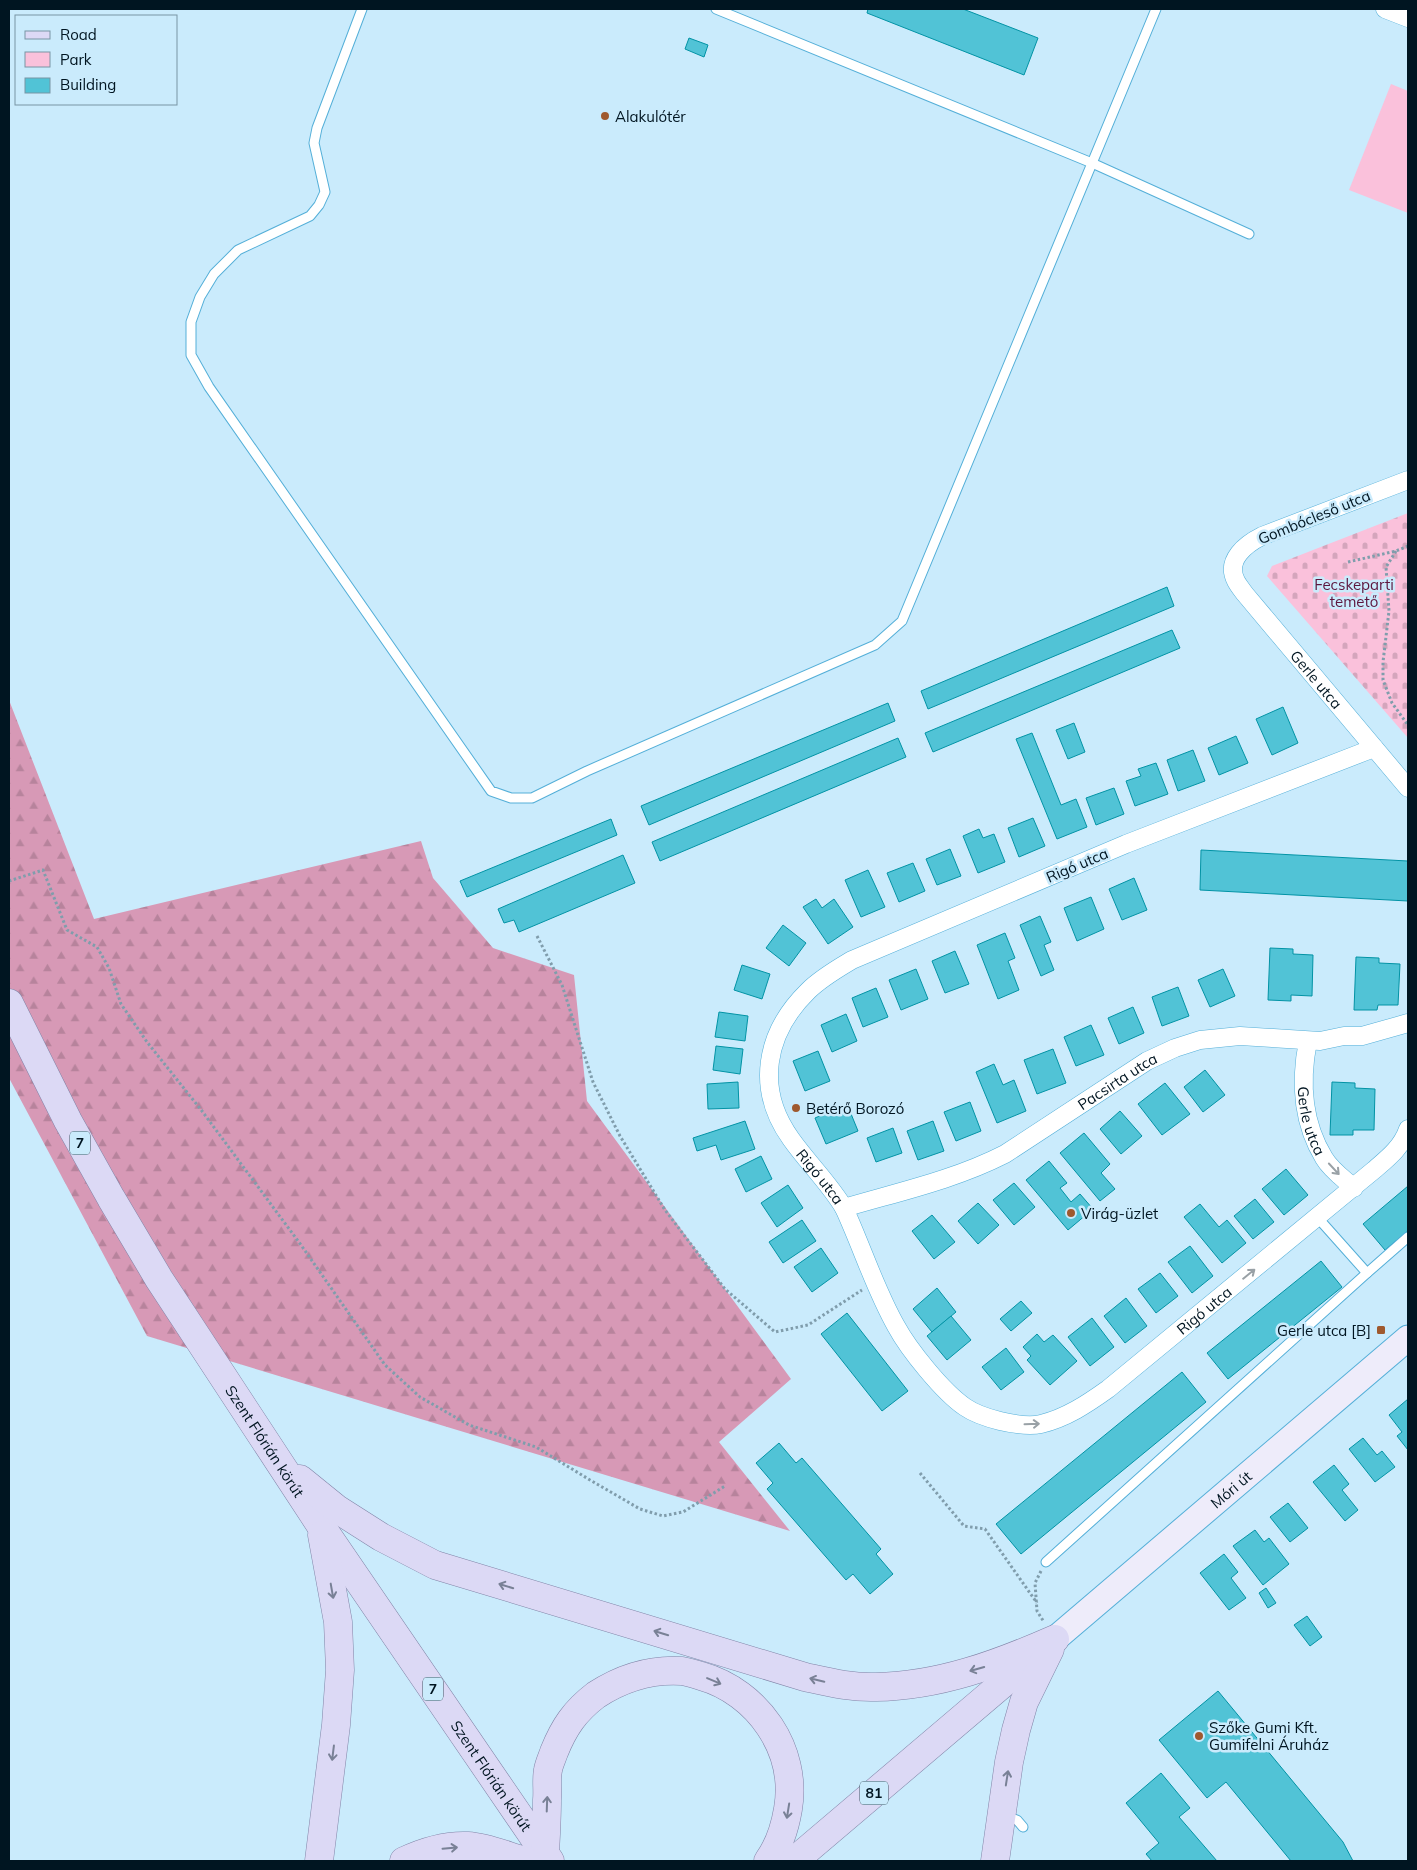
<svg xmlns="http://www.w3.org/2000/svg" width="1417" height="1870" viewBox="0 0 1417 1870" font-family="Mulish,sans-serif">
<defs>
<pattern id="forest-firs" width="22" height="20" patternUnits="userSpaceOnUse" patternTransform="scale(1.25)"><rect width="22" height="20" fill="#d799b6"/><path d="M5 1l3.5 6h-7zM16 11l3.5 6h-7z" fill="#b7839c"/></pattern>
<pattern id="cemetery-stones" width="16" height="16" patternUnits="userSpaceOnUse" patternTransform="scale(1.25)"><rect width="16" height="16" fill="#fac1db"/><path d="M2 7V4a2 2 0 0 1 4 0v3zM10 15v-3a2 2 0 0 1 4 0v3z" fill="#d4a5bc"/></pattern>
</defs>
<rect width="100%" height="100%" fill="#caebfc"/>
<polygon fill="url(#forest-firs)" points="9,700 94,919 421,841 433,878 493,948 574,975 587,1101 791,1379 719,1442 790,1531 147,1336 9,1078"/>
<polygon fill="url(#cemetery-stones)" points="1408,513 1408,738 1267,576 1272,566"/>
<polygon fill="#fac1db" points="1391,84 1408,91 1408,213 1349,190"/>
<g fill="#51c3d6" stroke="#0293a5">
<polygon points="868,9 963,9 1038,38 1024,75 867,13"/>
<polygon points="689,38 708,45 704,57 685,49"/>
<polygon points="1167,587 1174,606 928,709 921,691"/>
<polygon points="1172,630 1180,648 933,752 925,733"/>
<polygon points="888,703 895,721 649,825 641,806"/>
<polygon points="1283,707 1298,743 1272,755 1256,719"/>
<polygon points="1074,723 1085,752 1068,759 1056,730"/>
<polygon points="1032,733 1061,805 1076,799 1087,827 1057,839 1016,739"/>
<polygon points="1236,736 1248,763 1219,775 1208,748"/>
<polygon points="898,738 906,757 660,861 652,842"/>
<polygon points="1193,750 1205,781 1178,791 1167,760"/>
<polygon points="1156,763 1168,794 1135,806 1126,781 1141,776 1138,769"/>
<polygon points="1114,788 1124,814 1096,825 1086,798"/>
<polygon points="1033,818 1045,846 1019,857 1008,828"/>
<polygon points="611,819 617,835 467,897 460,881"/>
<polygon points="979,829 983,838 994,834 1005,862 978,873 963,836"/>
<polygon points="950,849 961,876 937,885 926,859"/>
<polygon points="1201,850 1408,861 1408,901 1200,890"/>
<polygon points="623,855 635,883 519,932 514,920 504,923 498,909"/>
<polygon points="913,863 925,891 899,902 887,873"/>
<polygon points="868,870 885,907 861,917 845,880"/>
<polygon points="1134,878 1147,910 1122,920 1109,889"/>
<polygon points="1091,897 1104,929 1077,941 1064,908"/>
<polygon points="816,899 822,908 834,899 853,927 828,944 803,907"/>
<polygon points="1040,916 1051,942 1044,945 1054,970 1041,976 1020,925"/>
<polygon points="783,925 806,943 789,966 766,948"/>
<polygon points="1005,933 1015,958 1008,961 1019,990 998,999 977,945"/>
<polygon points="1270,948 1293,949 1293,954 1313,955 1312,996 1291,995 1291,1001 1268,1000"/>
<polygon points="955,951 969,984 945,993 932,961"/>
<polygon points="1356,957 1379,958 1379,963 1400,964 1398,1005 1378,1005 1377,1010 1354,1010"/>
<polygon points="742,965 770,974 762,999 734,990"/>
<polygon points="916,969 928,999 901,1010 889,980"/>
<polygon points="1223,969 1235,996 1210,1007 1198,980"/>
<polygon points="1178,987 1189,1016 1162,1026 1152,997"/>
<polygon points="876,988 888,1017 863,1027 852,998"/>
<polygon points="1133,1007 1144,1033 1119,1044 1108,1018"/>
<polygon points="719,1012 748,1016 745,1041 715,1037"/>
<polygon points="846,1014 857,1041 832,1052 821,1025"/>
<polygon points="1091,1025 1104,1055 1076,1066 1064,1037"/>
<polygon points="716,1046 743,1049 740,1074 713,1070"/>
<polygon points="1053,1049 1066,1083 1037,1094 1024,1060"/>
<polygon points="818,1051 830,1081 805,1091 793,1061"/>
<polygon points="994,1064 1003,1085 1014,1080 1026,1111 997,1123 976,1072"/>
<polygon points="1205,1070 1225,1095 1203,1112 1184,1087"/>
<polygon points="738,1082 739,1108 708,1109 707,1084"/>
<polygon points="1332,1082 1355,1083 1355,1088 1375,1089 1374,1130 1353,1130 1353,1135 1330,1135"/>
<polygon points="1165,1083 1190,1114 1162,1135 1138,1104"/>
<polygon points="970,1102 981,1131 956,1141 944,1112"/>
<polygon points="847,1104 858,1131 826,1144 815,1118"/>
<polygon points="1120,1111 1142,1136 1121,1154 1100,1129"/>
<polygon points="745,1121 755,1149 721,1160 716,1145 697,1151 693,1138"/>
<polygon points="933,1121 944,1151 918,1160 907,1131"/>
<polygon points="893,1128 902,1153 876,1162 867,1138"/>
<polygon points="1084,1133 1110,1164 1101,1173 1115,1189 1100,1201 1060,1153"/>
<polygon points="761,1156 772,1179 746,1192 735,1169"/>
<polygon points="1049,1161 1067,1183 1060,1188 1071,1202 1080,1194 1093,1209 1068,1230 1026,1180"/>
<polygon points="1286,1169 1308,1195 1284,1215 1262,1189"/>
<polygon points="1014,1183 1035,1207 1014,1225 993,1200"/>
<polygon points="788,1185 803,1208 777,1227 761,1203"/>
<polygon points="1408,1186 1408,1231 1385,1250 1363,1224"/>
<polygon points="1255,1199 1274,1222 1253,1239 1234,1216"/>
<polygon points="978,1203 999,1225 978,1244 958,1221"/>
<polygon points="1200,1204 1219,1227 1227,1220 1246,1243 1222,1263 1184,1217"/>
<polygon points="932,1215 955,1242 934,1259 912,1231"/>
<polygon points="802,1220 816,1241 783,1263 769,1242"/>
<polygon points="1190,1246 1213,1276 1192,1293 1168,1262"/>
<polygon points="821,1248 838,1273 812,1292 794,1267"/>
<polygon points="1321,1261 1342,1287 1228,1379 1207,1353"/>
<polygon points="1160,1273 1178,1296 1156,1313 1138,1289"/>
<polygon points="937,1288 956,1312 932,1332 913,1309"/>
<polygon points="1126,1298 1147,1326 1125,1343 1104,1316"/>
<polygon points="1021,1301 1032,1313 1011,1331 1000,1319"/>
<polygon points="847,1313 908,1391 882,1411 821,1334"/>
<polygon points="951,1316 971,1340 947,1360 927,1336"/>
<polygon points="1092,1318 1114,1347 1090,1366 1068,1337"/>
<polygon points="1037,1334 1044,1342 1053,1335 1077,1361 1050,1385 1027,1360 1031,1356 1023,1347"/>
<polygon points="1006,1348 1024,1372 1001,1390 982,1367"/>
<polygon points="1182,1372 1206,1402 1021,1554 996,1524"/>
<polygon points="1408,1399 1408,1450 1397,1436 1402,1432 1389,1415"/>
<polygon points="1363,1438 1377,1455 1382,1451 1395,1467 1375,1482 1349,1449"/>
<polygon points="779,1443 796,1463 802,1458 881,1549 876,1554 893,1574 870,1594 853,1574 846,1580 767,1489 773,1483 756,1463"/>
<polygon points="1334,1465 1349,1484 1342,1490 1358,1510 1345,1521 1313,1482"/>
<polygon points="1288,1503 1308,1528 1290,1542 1270,1517"/>
<polygon points="1255,1530 1264,1542 1269,1538 1289,1564 1263,1585 1233,1546"/>
<polygon points="1224,1554 1238,1572 1231,1578 1246,1598 1229,1610 1200,1573"/>
<polygon points="1266,1588 1276,1603 1268,1608 1259,1593"/>
<polygon points="1307,1616 1322,1637 1310,1646 1294,1625"/>
<polygon points="1218,1691 1343,1842 1353,1861 1291,1861 1226,1782 1207,1798 1159,1740"/>
<polygon points="1161,1773 1190,1808 1179,1817 1217,1861 1152,1861 1146,1854 1159,1843 1126,1803"/>
</g>
<g fill="none" stroke-linecap="round" stroke-linejoin="round">
<defs>
<g id="service">
<polyline points="362,9 317,128 314,143 325,192 319,205 310,216 238,250 214,274 200,297 191,322 191,355 209,387 491,791 511,798 532,798 587,771 875,645 902,621 1156,9"/>
<polyline points="716,9 1092,163 1249,234"/>
<polyline points="1318,1218 1367,1273"/>
<polyline points="1046,1562 1367,1273 1408,1237"/>
<polyline points="1005,1817 1017,1820 1023,1827"/>
</g>
<g id="minor">
<polyline points="1385,9 1408,18"/>
<path id="s1" d="M1408 480 1262 536C1246 544 1225 560 1236 581 1238 585 1242 590 1245 594L1408 788"/>
<path id="s2" d="M1374 748 1126 844 852 960C837 969 821 978 808 991 765 1033 755 1089 791 1139 808 1163 829 1183 844 1208 862 1247 875 1289 896 1326 909 1350 943 1392 965 1407 975 1414 988 1418 1000 1421 1013 1424 1028 1427 1041 1424 1066 1418 1087 1404 1108 1389L1374 1170C1388 1158 1402 1147 1408 1129"/>
<path id="s3" d="M1308 1041C1300 1081 1302 1122 1324 1158 1331 1170 1344 1179 1354 1188"/>
<path id="s4" d="M844 1208C898 1192 954 1180 1005 1154L1147 1061 1175 1048 1200 1040 1240 1036 1320 1041 1344 1036H1362L1408 1023"/>
</g>
<g id="secondary">
<path id="s5" d="M1055 1639 1408 1338"/>
</g>
<g id="primary">
<path id="s6" d="M9 1003 68 1121 111 1198 159 1279 321 1526 550 1861"/>
<path d="M300 1479 337 1509 381 1537 435 1565 805 1677C828 1682 852 1688 876 1687 939 1686 998 1664 1055 1639"/>
<path d="M545 1853C546 1835 547 1818 547 1800 548 1790 546 1779 548 1770 549 1764 552 1758 554 1752 564 1727 575 1711 596 1695 622 1678 651 1669 682 1671 688 1672 695 1674 701 1676 758 1692 798 1750 788 1809 785 1827 779 1846 768 1861"/>
<polyline points="319,1861 336,1725 340,1670 338,1622 322,1535"/>
<path d="M404 1861C423 1852 447 1845 468 1846 487 1847 507 1856 525 1861"/>
<polyline points="794,1861 1033,1658"/>
<polyline points="995,1861 1009,1762 1016,1730 1024,1702 1050,1649"/>
</g>
</defs>
<use href="#service" stroke="#54afd8" stroke-width="11"/>
<use href="#minor" stroke="#54afd8" stroke-width="19"/>
<use href="#secondary" stroke="#54afd8" stroke-width="27"/>
<use href="#primary" stroke="#8084a7" stroke-width="29"/>
<g stroke="#809dac" stroke-width="3" stroke-dasharray="2.5 2.5" stroke-linecap="butt">
<polyline points="1396,551 1386,567 1389,611 1383,662 1383,680 1392,703 1408,725"/>
<polyline points="1348,562 1396,551 1408,546"/>
<polyline points="9,881 43,870 67,930 97,947 109,968 121,1004 147,1042 202,1111 301,1245 385,1365 420,1397 469,1425 536,1447 590,1480 640,1509 663,1516 683,1512 725,1486"/>
<polyline points="537,936 562,985 593,1082 620,1136 665,1210 725,1289 775,1332 808,1325 862,1290"/>
<polyline points="920,1473 964,1526 985,1529 1037,1603"/>
<polyline points="1041,1571 1035,1583 1037,1611 1044,1622"/>
</g>
<use href="#service" stroke="#fff" stroke-width="9"/>
<use href="#minor" stroke="#fff" stroke-width="18"/>
<use href="#secondary" stroke="#eeecfa" stroke-width="25"/>
<use href="#primary" stroke="#dcd9f5" stroke-width="28"/>
</g>
<defs><path id="oneway-shaft" d="M-6 0H5M1.5-3L5.5 0L1.5 3" fill="none" stroke-width="1.6" stroke-linecap="round" stroke-linejoin="round" transform="scale(1.25)"/></defs>
<g stroke="#99a1a6">
<use href="#oneway-shaft" transform="translate(1334 1169) rotate(47)"/>
<use href="#oneway-shaft" transform="translate(1249 1274) rotate(-39)"/>
<use href="#oneway-shaft" transform="translate(1032 1424) rotate(-2)"/>
</g>
<g stroke="#798196">
<use href="#oneway-shaft" transform="translate(506 1586) rotate(-163)"/>
<use href="#oneway-shaft" transform="translate(332 1591) rotate(80)"/>
<use href="#oneway-shaft" transform="translate(661 1633) rotate(-163)"/>
<use href="#oneway-shaft" transform="translate(977 1669) rotate(164)"/>
<use href="#oneway-shaft" transform="translate(817 1680) rotate(-167)"/>
<use href="#oneway-shaft" transform="translate(714 1681) rotate(23)"/>
<use href="#oneway-shaft" transform="translate(333 1753) rotate(97)"/>
<use href="#oneway-shaft" transform="translate(1007 1778) rotate(-81)"/>
<use href="#oneway-shaft" transform="translate(547 1804) rotate(-88)"/>
<use href="#oneway-shaft" transform="translate(788 1811) rotate(99)"/>
<use href="#oneway-shaft" transform="translate(450 1848) rotate(-5)"/>
</g>
<g fill="#9f592e" stroke="#caebfc" stroke-width="2">
<circle cx="605" cy="116" r="5"/>
<circle cx="796" cy="1108" r="5"/>
<circle cx="1071" cy="1213" r="5"/>
<rect x="1376" y="1325" width="10" height="10" rx="2.5"/>
<circle cx="1199" cy="1736" r="5"/>
</g>
<g text-anchor="middle" dominant-baseline="central" stroke-width="5" stroke-linejoin="round" paint-order="stroke">
<g fill="#caebfc" stroke="#3d5563" stroke-width="1">
<rect x="70" y="1131.5" width="20" height="23" rx="4"/>
<rect x="423" y="1677.5" width="20" height="23" rx="4"/>
<rect x="860" y="1781.5" width="28" height="23" rx="4"/>
</g>
<g font-size="14" font-weight="bold" fill="#001521">
<text x="80" y="1143">7</text>
<text x="433" y="1689">7</text>
<text x="874" y="1793">81</text>
</g>
<g font-size="15" fill="#001521" stroke="#caebfc" text-anchor="start">
<text x="615" y="116">Alakulótér</text>
<text x="806" y="1108">Betérő Borozó</text>
<text x="1081" y="1213">Virág-üzlet</text>
<text x="1371" y="1330" text-anchor="end">Gerle utca [B]</text>
<text x="1209" y="1727">Szőke Gumi Kft.<tspan x="1209" dy="17">Gumifelni Áruház</tspan></text>
</g>
<g font-size="15" fill="#001521" stroke="#caebfc">
<text transform="translate(1314 517) rotate(-22)">Gombócleső utca</text>
<text stroke="none"><textPath href="#s1" startOffset="342">Gerle utca</textPath></text>
<text transform="translate(1077 865) rotate(-23)">Rigó utca</text>
<text stroke="none"><textPath href="#s4" startOffset="304">Pacsirta utca</textPath></text>
<text stroke="none"><textPath href="#s3" startOffset="81">Gerle utca</textPath></text>
<text stroke="none"><textPath href="#s2" startOffset="829">Rigó utca</textPath></text>
<text stroke="none"><textPath href="#s2" startOffset="1384">Rigó utca</textPath></text>
<text stroke="none"><textPath href="#s6" startOffset="508">Szent Flórián körút</textPath></text>
<text stroke="none"><textPath href="#s5" startOffset="231">Móri út</textPath></text>
<text stroke="none"><textPath href="#s6" startOffset="912">Szent Flórián körút</textPath></text>
</g>
<g font-size="15" fill="#5d163e" stroke="#caebfc">
<text x="1354" y="584">Fecskeparti<tspan x="1354" dy="17">temető</tspan></text>
</g>
</g>
<rect width="1417" height="1870" fill="none" stroke="#001521" stroke-width="20"/>
<rect x="15" y="15" width="162" height="90" fill="#caebfc" stroke="#7995a4"/>
<rect x="25" y="31" width="25" height="8" fill="#dcd9f5" stroke="#7995a4"/>
<text x="60" y="40" font-size="15" fill="#001521">Road</text>
<rect x="25" y="52" width="25" height="15" fill="#fac1db" stroke="#7995a4"/>
<text x="60" y="65" font-size="15" fill="#001521">Park</text>
<rect x="25" y="78" width="25" height="15" fill="#51c3d6" stroke="#7995a4"/>
<text x="60" y="90" font-size="15" fill="#001521">Building</text>
</svg>
